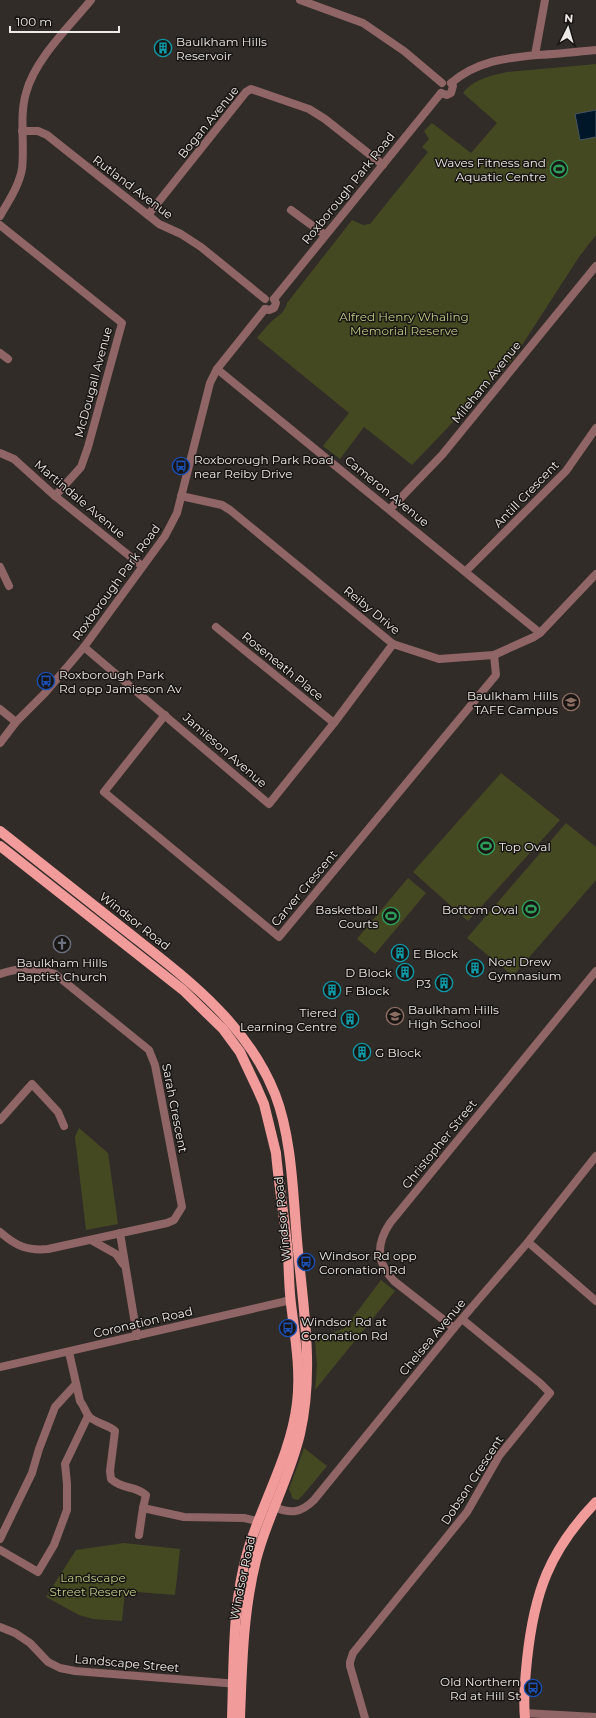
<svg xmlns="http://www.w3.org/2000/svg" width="596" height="1718" viewBox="0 0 596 1718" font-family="Montserrat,sans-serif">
<rect width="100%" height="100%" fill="#322c28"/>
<g fill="#444922">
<path d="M596 64V235L579 257 513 359 412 465 364 427 340 459 323 446 349 413 257 338C261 333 266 327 270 323 278 315 284 314 287 303L352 220 363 225 370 224 428 152 422 147 429 139 424 131 432 123 471 153 497 123 463 93C472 80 492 75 508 72Z"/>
<polygon points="501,773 560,820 468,921 413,872"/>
<polygon points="566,823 596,847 596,880 513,976 467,938"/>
<polygon points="408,878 426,893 375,954 357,939"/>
<polygon points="79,1128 108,1153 118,1224 86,1230 75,1137"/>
<polygon points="381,1280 395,1291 315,1390 317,1366 315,1339 345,1328"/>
<polygon points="304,1448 327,1466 303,1495 298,1500 293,1499 289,1489"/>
<polygon points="124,1543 180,1549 175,1595 125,1591 122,1621 93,1619 79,1615 46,1597 76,1550"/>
</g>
<polygon fill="#001729" stroke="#475662" points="596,110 596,137 580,140 575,114"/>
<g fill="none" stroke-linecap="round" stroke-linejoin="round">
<g stroke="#8f6565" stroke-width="8">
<polyline points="300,0 363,23 404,51 442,83"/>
<polyline points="535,55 545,0"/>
<path d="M451 83C477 61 505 58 537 55 557 54 576 52 596 50"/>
<polyline points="441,93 447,95 451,93 453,86 451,83"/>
<polyline points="22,131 38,131 47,135 148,215 159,224 181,234 201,247 265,299"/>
<polyline points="291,210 325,235"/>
<polyline points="148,215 246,92 251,89 309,109 325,119 383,165"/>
<path d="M0 216C8 202 19 186 22 169 25 144 19 117 26 93 35 59 69 27 91 0"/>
<polyline points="0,225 122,323 88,447 81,467 55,496"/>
<polyline points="274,299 441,93"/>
<polyline points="265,309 269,310 274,308 276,303 274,299"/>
<polyline points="0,353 8,359"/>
<polyline points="217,369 540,633"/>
<polyline points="0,453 14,459 55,496 142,566"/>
<polyline points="181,496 222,505 230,510 393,644 439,659 494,655 534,637 540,633 596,574"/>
<polyline points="390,509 442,455 596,266"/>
<polyline points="0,567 9,586"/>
<polyline points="466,571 566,471 596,428"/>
<polyline points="216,627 334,723"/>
<polyline points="84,647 269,804 334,723 393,644"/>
<polyline points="0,709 16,722"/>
<polyline points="165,715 104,792 279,937 496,675 494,655"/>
<polyline points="0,743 16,722 45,693 84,647 165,536 177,513 210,383 217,369 265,309"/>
<path d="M0 974C19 967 36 967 55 974L149 1050 155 1065 182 1207 174 1220 167 1223 48 1249C27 1251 16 1246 0 1232"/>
<polyline points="0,1120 32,1084 58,1112 64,1126"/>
<polyline points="120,1233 137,1336"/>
<polyline points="91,1240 116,1254 123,1264"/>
<polyline points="528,1242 596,1301"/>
<path d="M454 1328 394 1281C376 1262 376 1244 390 1223L596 971"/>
<path d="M69 1352 80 1401C84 1406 85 1411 88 1415 93 1423 108 1424 115 1431L110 1471 111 1479C123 1490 134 1485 146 1495L143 1508 184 1517 244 1518 257 1521"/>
<polyline points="0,1367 291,1300"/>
<path d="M274 1507C291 1514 301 1513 314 1500L454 1328 528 1242 596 1156"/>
<polyline points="139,1535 143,1508"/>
<polyline points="0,1539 32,1473 39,1449 55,1407 76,1384"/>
<polyline points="0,1550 38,1572 54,1545 67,1510 67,1484 65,1464 88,1416"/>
<polyline points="0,1627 15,1633 30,1643 48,1662 60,1668 75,1671 238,1684"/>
<polyline points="524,1713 596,1717"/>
<polyline points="365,1718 350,1666 350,1662 353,1653 467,1512 499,1456 550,1393 540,1383 462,1319"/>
</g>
<g stroke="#f19b9b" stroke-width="10">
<path d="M0 831C42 864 83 897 125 930 183 976 246 1021 275 1094 293 1140 293 1201 298 1251 304 1312 314 1373 300 1434 290 1477 267 1517 256 1560 243 1612 242 1665 240 1718"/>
<path d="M0 846 183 990 223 1029 240 1052 257 1088 264 1104 276 1153C279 1187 285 1221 288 1255 289 1272 289 1288 291 1304 295 1337 301 1370 297 1403 291 1454 263 1501 248 1550 232 1604 234 1662 232 1718"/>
<path d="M525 1718C523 1699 525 1679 527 1660 534 1593 549 1551 596 1502"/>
</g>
</g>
<defs>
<symbol id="building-ring" viewBox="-11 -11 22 22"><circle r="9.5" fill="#181513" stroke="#0f9aa8" stroke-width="1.5"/><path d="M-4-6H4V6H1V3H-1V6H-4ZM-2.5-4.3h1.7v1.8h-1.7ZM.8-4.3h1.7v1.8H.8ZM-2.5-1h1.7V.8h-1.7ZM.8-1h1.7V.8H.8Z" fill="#0f9aa8"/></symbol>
<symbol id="stadium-ring" viewBox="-11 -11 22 22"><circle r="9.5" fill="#181513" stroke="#2e9e5b" stroke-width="1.5"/><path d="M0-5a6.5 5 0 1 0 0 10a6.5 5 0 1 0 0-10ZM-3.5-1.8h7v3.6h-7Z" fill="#2e9e5b"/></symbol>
<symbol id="bus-ring" viewBox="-11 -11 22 22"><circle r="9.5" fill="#181513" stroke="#1a4fb4" stroke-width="1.5"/><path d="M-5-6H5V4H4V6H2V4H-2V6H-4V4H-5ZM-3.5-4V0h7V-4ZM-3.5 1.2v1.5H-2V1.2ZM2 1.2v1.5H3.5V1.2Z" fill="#1a4fb4"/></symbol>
<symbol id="university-ring" viewBox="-11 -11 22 22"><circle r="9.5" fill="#181513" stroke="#8d6e63" stroke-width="1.5"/><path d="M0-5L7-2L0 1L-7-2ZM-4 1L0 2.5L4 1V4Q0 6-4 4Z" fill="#8d6e63"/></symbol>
<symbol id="church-ring" viewBox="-11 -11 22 22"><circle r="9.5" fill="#181513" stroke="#6b7280" stroke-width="1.5"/><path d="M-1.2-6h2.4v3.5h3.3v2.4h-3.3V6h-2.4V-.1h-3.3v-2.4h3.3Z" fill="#6b7280"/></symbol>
<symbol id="school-ring" viewBox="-11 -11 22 22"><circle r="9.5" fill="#181513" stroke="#8d6e63" stroke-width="1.5"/><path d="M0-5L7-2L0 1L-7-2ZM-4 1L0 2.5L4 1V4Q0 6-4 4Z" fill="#8d6e63"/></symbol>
</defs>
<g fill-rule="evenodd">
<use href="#building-ring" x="153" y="38" width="20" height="20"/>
<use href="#stadium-ring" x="549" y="159" width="20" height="20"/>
<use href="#bus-ring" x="171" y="456" width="20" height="20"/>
<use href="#bus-ring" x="36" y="671" width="20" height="20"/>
<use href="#university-ring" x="561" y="692" width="20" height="20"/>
<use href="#stadium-ring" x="476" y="836" width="20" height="20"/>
<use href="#stadium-ring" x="521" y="899" width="20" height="20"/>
<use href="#stadium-ring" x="381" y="906" width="20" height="20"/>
<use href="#church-ring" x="52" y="934" width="20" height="20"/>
<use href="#building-ring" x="390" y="943" width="20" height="20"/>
<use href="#building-ring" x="465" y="958" width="20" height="20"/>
<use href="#building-ring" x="395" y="962" width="20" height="20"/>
<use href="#building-ring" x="434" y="973" width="20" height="20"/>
<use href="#building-ring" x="322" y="980" width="20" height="20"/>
<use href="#school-ring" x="385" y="1006" width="20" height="20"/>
<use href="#building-ring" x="340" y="1009" width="20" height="20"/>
<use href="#building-ring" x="352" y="1042" width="20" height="20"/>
<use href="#bus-ring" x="296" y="1252" width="20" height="20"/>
<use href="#bus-ring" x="278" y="1318" width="20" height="20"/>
<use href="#bus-ring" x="523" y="1678" width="20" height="20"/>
</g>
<g text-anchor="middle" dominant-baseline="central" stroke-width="3" stroke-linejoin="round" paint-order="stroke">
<g font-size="12" fill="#ede9e6" stroke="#181513" text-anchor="start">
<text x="176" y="41">Baulkham Hills<tspan x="176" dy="14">Reservoir</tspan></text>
<text x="546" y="162" text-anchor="end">Waves Fitness and<tspan x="546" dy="14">Aquatic Centre</tspan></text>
<text x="194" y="459">Roxborough Park Road<tspan x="194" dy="14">near Reiby Drive</tspan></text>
<text x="59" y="674">Roxborough Park<tspan x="59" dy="14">Rd opp Jamieson Av</tspan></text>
<text x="558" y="695" text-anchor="end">Baulkham Hills<tspan x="558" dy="14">TAFE Campus</tspan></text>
<text x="499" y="846">Top Oval</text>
<text x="378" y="909" text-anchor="end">Basketball<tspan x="378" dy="14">Courts</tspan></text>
<text x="518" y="909" text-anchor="end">Bottom Oval</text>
<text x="413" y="953">E Block</text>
<text x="488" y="961">Noel Drew<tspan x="488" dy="14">Gymnasium</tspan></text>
<text x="62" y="962" text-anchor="middle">Baulkham Hills<tspan x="62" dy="14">Baptist Church</tspan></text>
<text x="392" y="972" text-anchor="end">D Block</text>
<text x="431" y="983" text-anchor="end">P3</text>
<text x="345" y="990">F Block</text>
<text x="408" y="1009">Baulkham Hills<tspan x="408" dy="14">High School</tspan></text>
<text x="337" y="1012" text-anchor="end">Tiered<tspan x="337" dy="14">Learning Centre</tspan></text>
<text x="375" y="1052">G Block</text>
<text x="319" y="1255">Windsor Rd opp<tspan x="319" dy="14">Coronation Rd</tspan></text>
<text x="301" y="1321">Windsor Rd at<tspan x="301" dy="14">Coronation Rd</tspan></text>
<text x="520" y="1681" text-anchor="end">Old Northern<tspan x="520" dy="14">Rd at Hill St</tspan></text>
</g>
<g font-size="12" fill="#ede9e6" stroke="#181513">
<text transform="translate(208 122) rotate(-51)">Bogan Avenue</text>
<text transform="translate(133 187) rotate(37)">Rutland Avenue</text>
<text transform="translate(348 188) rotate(-51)">Roxborough Park Road</text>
<text transform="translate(93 382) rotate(-75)">McDougall Avenue</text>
<text transform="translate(486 382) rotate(-51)">Mileham Avenue</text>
<text transform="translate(387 491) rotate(39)">Cameron Avenue</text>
<text transform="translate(526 494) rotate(-46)">Antill Crescent</text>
<text transform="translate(80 499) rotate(40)">Martindale Avenue</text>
<text transform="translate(116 582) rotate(-54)">Roxborough Park Road</text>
<text transform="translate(372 610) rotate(39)">Reiby Drive</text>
<text transform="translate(283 666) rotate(39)">Roseneath Place</text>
<text transform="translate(225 750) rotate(41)">Jamieson Avenue</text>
<text transform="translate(304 888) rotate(-50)">Carver Crescent</text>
<text transform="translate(135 921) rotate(38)">Windsor Road</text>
<text transform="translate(175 1108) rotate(79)">Sarah Crescent</text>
<text transform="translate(439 1144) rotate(-51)">Christopher Street</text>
<text transform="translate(282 1219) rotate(-95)">Windsor Road</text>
<text transform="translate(143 1322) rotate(-13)">Coronation Road</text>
<text transform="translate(432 1337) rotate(-50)">Chelsea Avenue</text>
<text transform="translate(472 1480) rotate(-57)">Dobson Crescent</text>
<text transform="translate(242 1578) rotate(-78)">Windsor Road</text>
<text transform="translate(127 1663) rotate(5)">Landscape Street</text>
</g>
<g font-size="12" fill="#bfc884" stroke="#181513">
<text x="404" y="316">Alfred Henry Whaling<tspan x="404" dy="14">Memorial Reserve</tspan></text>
<text x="93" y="1577">Landscape<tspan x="93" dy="14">Street Reserve</tspan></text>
</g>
</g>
<g transform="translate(568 28) rotate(5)" stroke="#181513" stroke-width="3" paint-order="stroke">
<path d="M0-3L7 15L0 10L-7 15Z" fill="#ede9e6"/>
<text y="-6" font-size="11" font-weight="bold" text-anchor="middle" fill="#ede9e6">N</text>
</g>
<path d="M10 26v6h109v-6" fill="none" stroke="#ede9e6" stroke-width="2"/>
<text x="16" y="26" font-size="12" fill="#ede9e6" stroke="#181513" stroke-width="3" paint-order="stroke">100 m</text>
</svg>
